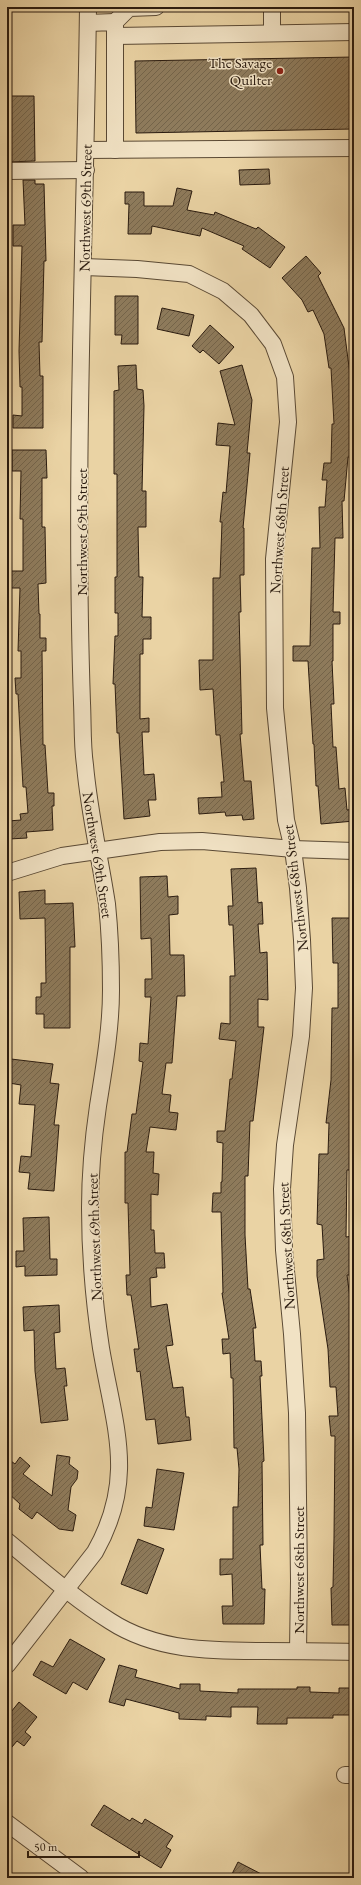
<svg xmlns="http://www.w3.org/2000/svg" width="361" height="1885" viewBox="0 0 361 1885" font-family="'EB Garamond',serif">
<defs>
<pattern id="building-hatch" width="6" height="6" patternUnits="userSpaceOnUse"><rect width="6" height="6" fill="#8e7b5c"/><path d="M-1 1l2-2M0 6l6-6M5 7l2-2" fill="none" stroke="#74644a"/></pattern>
</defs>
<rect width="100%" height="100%" fill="#ead3a4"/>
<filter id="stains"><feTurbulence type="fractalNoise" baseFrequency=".005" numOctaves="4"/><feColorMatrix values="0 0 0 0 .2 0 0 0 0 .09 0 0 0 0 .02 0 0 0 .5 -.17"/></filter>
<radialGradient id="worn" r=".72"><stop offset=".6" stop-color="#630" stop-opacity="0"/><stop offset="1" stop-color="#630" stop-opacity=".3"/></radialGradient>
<g fill="url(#building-hatch)" stroke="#2a1b0f">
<polygon points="354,57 354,129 136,133 135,61"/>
<polygon points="7,96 34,96 35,161 7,162"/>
<polygon points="269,169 270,184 240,185 239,170"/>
<polygon points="23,180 35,180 35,184 44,184 46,261 44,261 42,342 39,342 40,376 43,376 43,428 13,428 13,415 22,416 22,387 20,387 19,351 22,246 13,246 13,225 25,225"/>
<polygon points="177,188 192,191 187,210 214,215 215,212 256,229 258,227 285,247 270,268 242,249 244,246 202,228 200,236 152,226 151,234 128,234 129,204 125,204 125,192 144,192 144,206 173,206"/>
<polygon points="306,256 321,273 318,276 344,328 350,375 352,374 354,410 354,457 348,457 344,501 342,501 343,538 335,538 333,612 340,612 340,624 333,624 333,661 332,661 334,704 331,704 333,747 336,747 339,789 345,788 347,810 354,809 354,821 321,824 318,786 316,786 314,744 313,744 308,661 293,661 293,646 310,646 312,548 320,548 319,507 325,507 327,480 322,480 324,463 331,463 332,424 334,424 331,368 329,368 324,334 313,310 308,312 302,300 282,278"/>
<polygon points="115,296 138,296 138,344 121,344 122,335 115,335"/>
<polygon points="162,308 194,315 189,336 157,329"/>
<polygon points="210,325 234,347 219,364 203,350 200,353 192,346"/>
<polygon points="136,365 137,389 143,390 144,406 142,491 146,491 146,527 138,527 139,577 143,577 142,617 151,617 151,639 143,639 143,654 140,654 140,719 149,718 149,732 142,732 144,775 154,774 156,800 148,800 150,816 124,819 119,733 117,733 115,684 113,684 115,636 118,636 118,613 115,613 115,577 117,577 117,474 114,474 114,391 119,390 118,366"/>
<polygon points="242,365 252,400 247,453 250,453 243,528 244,528 244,575 240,575 241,612 239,612 242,734 240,734 244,781 251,781 254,819 243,820 242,815 226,816 225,812 199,814 198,798 222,797 221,782 224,782 220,735 216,735 213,689 200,690 199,660 213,660 213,578 220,578 222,522 220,522 223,492 226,493 230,446 216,445 218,423 235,425 220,371"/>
<polygon points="12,450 46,450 47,478 42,478 42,527 45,527 46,583 38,584 39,614 40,614 40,638 46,638 46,651 42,651 43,745 45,745 48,793 54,793 54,806 52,806 53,830 26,832 27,838 9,839 8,821 21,820 20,814 28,813 26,787 23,787 18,694 16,694 15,678 21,678 21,651 18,651 20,588 7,588 7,571 23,571 23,519 20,519 21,471 12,471"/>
<polygon points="256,868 258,903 262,902 263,924 258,924 260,953 267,952 268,1000 258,999 258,1027 264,1027 253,1121 250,1121 248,1176 245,1176 245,1235 248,1289 250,1289 256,1328 253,1328 255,1361 261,1361 262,1376 260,1376 264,1461 262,1462 263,1545 260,1545 262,1589 265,1589 264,1624 223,1624 222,1606 233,1606 232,1574 220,1575 220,1559 233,1559 233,1507 238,1507 239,1469 237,1448 234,1448 233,1378 231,1378 230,1353 223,1354 222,1339 229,1339 222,1293 223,1293 221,1212 212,1212 213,1193 221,1193 221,1182 222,1182 223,1143 217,1142 217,1131 225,1131 230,1079 232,1079 236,1041 219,1039 221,1023 230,1024 230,976 235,976 233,925 229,925 228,906 233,906 231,869"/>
<polygon points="167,876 168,897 178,896 178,914 169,915 170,955 184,955 185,996 177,996 172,1063 166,1063 162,1094 171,1095 169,1112 178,1113 176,1130 150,1127 146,1152 154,1152 153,1173 159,1174 158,1195 151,1194 151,1230 154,1230 155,1253 164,1253 165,1268 156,1268 157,1277 150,1278 151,1307 167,1304 173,1345 166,1346 173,1388 183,1387 186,1417 189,1417 191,1440 158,1444 155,1419 146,1420 140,1371 137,1372 134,1349 139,1349 131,1295 127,1295 126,1275 130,1275 128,1203 125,1203 125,1152 127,1152 132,1114 136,1114 143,1062 139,1061 140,1043 148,1044 151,997 145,997 145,979 152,979 151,938 141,939 140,877"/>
<polygon points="45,890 45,904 73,903 75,947 70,947 70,1028 44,1028 44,1014 36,1014 36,997 41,997 41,983 46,983 45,918 20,919 19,892"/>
<polygon points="332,918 354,918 354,1057 352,1057 351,1081 353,1082 352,1096 354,1096 354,1170 347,1170 346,1237 353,1236 354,1250 354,1258 351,1258 352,1275 347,1275 354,1329 354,1581 352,1581 354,1625 332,1625 331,1588 333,1587 334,1538 335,1436 331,1436 329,1416 338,1416 336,1387 330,1387 328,1349 317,1276 317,1260 324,1259 322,1225 317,1224 319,1154 328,1154 329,1123 326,1123 331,1080 332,1008 338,1008 338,963 333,963"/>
<polygon points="11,1059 53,1064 50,1083 59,1084 54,1125 59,1125 54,1191 28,1189 30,1173 19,1172 21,1156 31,1157 35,1105 19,1104 21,1085 9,1083"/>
<polygon points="49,1217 50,1259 57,1259 57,1275 25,1276 25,1266 16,1267 16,1251 24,1251 23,1218"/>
<polygon points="59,1305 60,1332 54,1333 56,1369 65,1368 67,1386 64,1386 68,1420 41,1423 35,1371 34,1330 24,1331 23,1307"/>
<polygon points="57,1455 70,1457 69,1464 78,1471 77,1479 71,1487 68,1510 76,1515 73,1531 59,1529 37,1512 32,1519 19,1509 20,1504 7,1492 7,1458 15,1464 20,1457 30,1466 23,1474 52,1496"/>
<polygon points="157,1469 184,1473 174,1530 144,1526 146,1507 152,1508"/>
<polygon points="138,1539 164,1549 147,1594 121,1584"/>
<polygon points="70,1639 105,1659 87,1690 73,1682 66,1694 33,1675 41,1661 53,1667"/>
<polygon points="119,1665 137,1670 135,1677 180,1689 180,1684 200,1684 200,1691 238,1693 238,1689 297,1689 297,1687 310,1687 310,1692 339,1693 339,1688 354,1688 354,1715 333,1715 333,1718 287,1718 287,1724 257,1724 258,1707 231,1707 231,1717 206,1716 206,1720 179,1719 179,1713 126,1699 124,1706 109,1702"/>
<polygon points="19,1702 37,1717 25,1732 31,1737 24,1746 17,1741 7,1753 7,1717"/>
<polygon points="104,1805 130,1821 132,1818 142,1824 145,1819 173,1836 166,1847 171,1850 161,1868 91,1825"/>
<polygon points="238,1862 269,1878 230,1878"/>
</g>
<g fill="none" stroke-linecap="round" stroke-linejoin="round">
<defs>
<g id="minor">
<polyline points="115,22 129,8 156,7"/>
<polyline points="88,23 115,22 115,150"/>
<polyline points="272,33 272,7"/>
<polyline points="115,36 354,32"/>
<polyline points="86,150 354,148"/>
<polyline points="7,171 86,170"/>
<polyline points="84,267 137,269 189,274 223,291 251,315 273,344 285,377 288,422 274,559 275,708 286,820 293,849 298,888 302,940 304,988 301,1036 285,1145 282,1189 284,1250 292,1334 297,1413 299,1581 298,1651"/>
<polyline points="7,873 62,856 160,842 202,841 293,849 354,851"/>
<path d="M7 1541C40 1568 73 1598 110 1621 156 1651 210 1651 263 1651 293 1651 324 1651 354 1652"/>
<path d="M7 1665 95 1552C137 1478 114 1426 101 1348 94 1302 90 1254 90 1208 90 1174 93 1140 98 1106 104 1068 111 1029 111 990 111 961 110 933 107 904 100 858 89 812 85 765 82 745 83 723 82 703 74 471 85 239 88 7"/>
<polyline points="345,1775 354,1775"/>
<polyline points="7,1823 81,1878"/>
</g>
</defs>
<use href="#minor" stroke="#5a4934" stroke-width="18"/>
<use href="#minor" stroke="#f1e2c4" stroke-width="16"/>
</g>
<circle fill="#8f2418" stroke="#f1e2c4" stroke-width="1.5" cx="280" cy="71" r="4"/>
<g text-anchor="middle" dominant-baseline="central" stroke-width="3" stroke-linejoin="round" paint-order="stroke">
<g font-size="15" fill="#2a1b0f" stroke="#f1e2c4" text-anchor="end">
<text x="272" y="62">The Savage<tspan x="272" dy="17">Quilter</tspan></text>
</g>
<g font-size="15" fill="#2a1b0f" stroke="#f1e2c4">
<text transform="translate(85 208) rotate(-89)">Northwest 69th Street</text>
<text transform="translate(279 530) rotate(-86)">Northwest 68th Street</text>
<text transform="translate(81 532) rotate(-90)">Northwest 69th Street</text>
<text transform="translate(98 855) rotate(81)">Northwest 69th Street</text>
<text transform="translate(295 888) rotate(-97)">Northwest 68th Street</text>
<text transform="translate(94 1237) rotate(-92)">Northwest 69th Street</text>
<text transform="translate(286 1246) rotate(-93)">Northwest 68th Street</text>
<text transform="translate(298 1570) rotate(-90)">Northwest 68th Street</text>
</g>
</g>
<rect width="361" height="1885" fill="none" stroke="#ead3a4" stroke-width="24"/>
<rect x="8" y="8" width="345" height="1869" fill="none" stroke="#2a1b0f" stroke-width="2"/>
<rect x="12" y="12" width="337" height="1861" fill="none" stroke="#2a1b0f"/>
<path d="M28 1851v6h111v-6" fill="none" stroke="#2a1b0f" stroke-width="2"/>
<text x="34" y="1851" font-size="12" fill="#2a1b0f" stroke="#f1e2c4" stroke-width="3" paint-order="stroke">50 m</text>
<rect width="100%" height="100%" filter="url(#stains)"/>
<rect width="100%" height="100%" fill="url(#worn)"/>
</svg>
